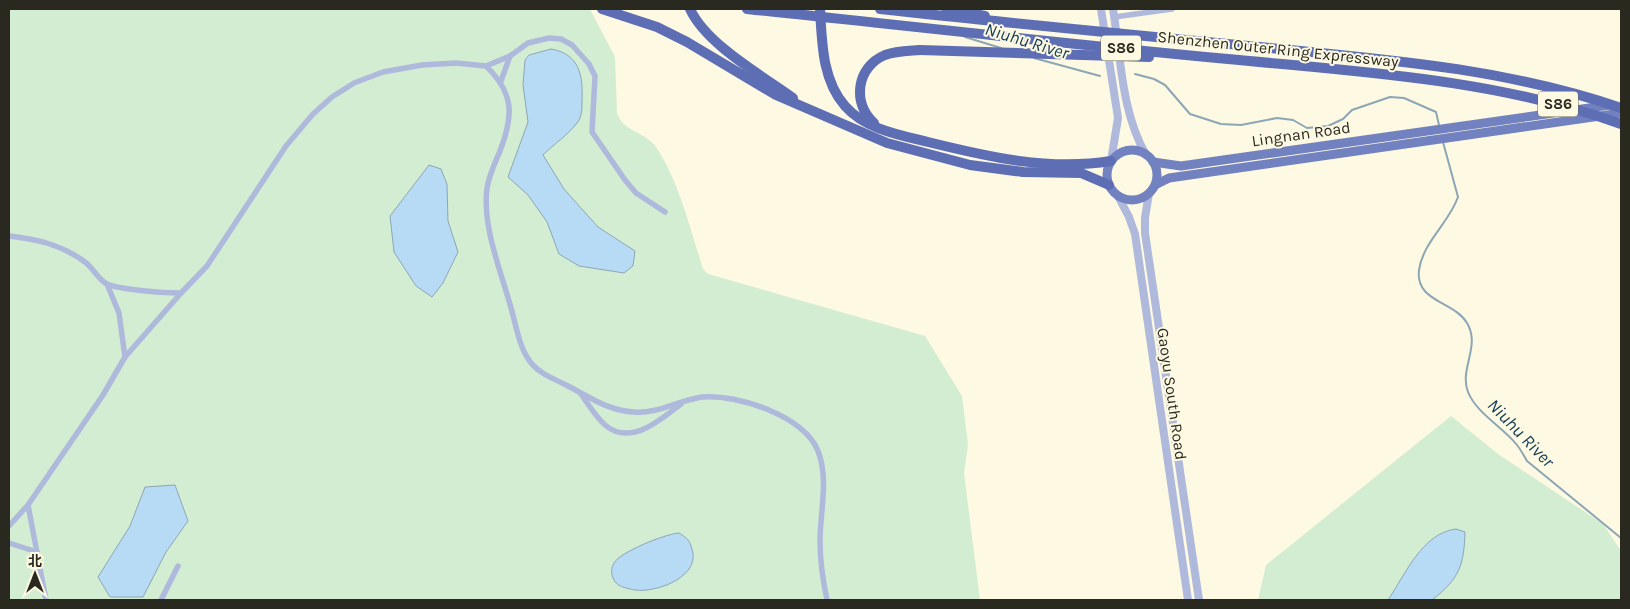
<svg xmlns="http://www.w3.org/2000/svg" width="1630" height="609" viewBox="0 0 1630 609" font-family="Karla,'Noto Sans SC',sans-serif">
<rect width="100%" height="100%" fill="#fdf9e2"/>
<g fill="#d3edd3">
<path d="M9 9H590L615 57 617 113C623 132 646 132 656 147 678 179 691 231 703 269L708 274 925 336 962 396 968 445 964 473 980 600H9Z"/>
<polygon points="1451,416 1498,454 1603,524 1621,551 1621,600 1258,600 1266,565"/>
</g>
<g fill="#b7dbf5" stroke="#8da6b5">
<path d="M551 49C580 54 583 76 582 101 582 109 582 117 577 123 568 135 554 144 543 155L564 189 598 227 635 251 633 266 624 273 579 266 559 254 547 222 528 195 508 177 528 122 523 85 525 60 529 55Z"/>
<polygon points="429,165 441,169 447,184 448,221 458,252 443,283 432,297 416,286 394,252 390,216"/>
<polygon points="175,485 188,521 166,552 143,597 110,597 98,577 130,526 145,487"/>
<path d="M1456 529 1465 532C1464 566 1459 579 1432 600H1388C1405 575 1422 533 1456 529Z"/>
<path d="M679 533C685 537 689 539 691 546 704 576 657 593 635 590 626 588 616 587 613 578 611 573 611 568 614 563 620 552 665 534 679 533Z"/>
</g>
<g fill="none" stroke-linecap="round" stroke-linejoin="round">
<g stroke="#8da6b5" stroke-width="2">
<polyline points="965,37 1001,48"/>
<polyline points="1034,58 1100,76"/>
<polyline points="1135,74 1154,79 1165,85 1190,114 1221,124 1241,125 1277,118 1293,120 1307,128 1328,126 1343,119 1352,110 1390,97 1404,98 1436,112 1439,125"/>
<path d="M1443 142 1458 197C1449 223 1423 242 1419 270 1415 302 1454 301 1467 323 1481 346 1459 369 1468 392 1477 414 1503 427 1517 445 1521 450 1524 456 1527 461L1621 538"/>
</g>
<g stroke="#afb9dc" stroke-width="5.5">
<polyline points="1114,17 1172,9"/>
<path d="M486 66C514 93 514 115 500 151 495 163 489 175 487 188 482 227 501 271 511 308 516 325 519 346 529 360 537 373 555 379 568 386 589 397 609 411 634 412 658 414 679 400 702 397 738 394 804 416 818 451 829 478 820 513 820 541 820 561 823 581 827 600"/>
<polyline points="501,81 510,56"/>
<path d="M9 236C37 239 62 245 85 262 93 268 99 280 107 284 121 290 165 293 181 293L207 266 286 146 313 114 332 97 354 83 383 72 422 65 456 63 486 66 510 56 528 43 549 38 561 39 572 45 589 64 595 76 592 132 625 180 636 193 665 212"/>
<polyline points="107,284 119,313 125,357"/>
<path d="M581 394C588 404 596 417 605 425 631 447 661 419 681 404"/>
<polyline points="9,526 28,505"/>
<polyline points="9,543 37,552"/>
<polyline points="46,600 28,505 103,395 125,357 181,293"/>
<polyline points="161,600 178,566"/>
</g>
<g stroke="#afb9dc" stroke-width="8">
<polyline points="1101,9 1118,118 1111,161"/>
<path d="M1113 9C1121 58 1121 111 1146 155"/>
<polyline points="1149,193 1145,218 1145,233 1199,600"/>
<polyline points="1118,196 1129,217 1135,234 1188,600"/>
</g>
<g stroke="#7282c0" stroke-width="9">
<circle cx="1132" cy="175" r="25"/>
<polyline points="1153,162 1181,166 1610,105"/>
<polyline points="1155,185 1169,178 1621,113"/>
</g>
<g stroke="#5d6eb5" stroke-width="10">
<polyline points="602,9 657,27 687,42 776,95 887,143 970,165 1023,172 1081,173 1109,185"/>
<path d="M690 9C706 44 761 75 793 98"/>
<path d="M820 9C822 42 822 80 845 106 865 129 899 135 928 142 989 157 1048 171 1111 161"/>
<polyline points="946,9 985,16"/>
<path d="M874 123C852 104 856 67 885 55 896 51 909 51 920 50"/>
</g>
<g stroke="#5d6eb5" stroke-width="10">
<path d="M747 9C908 26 1068 44 1228 59 1361 72 1495 79 1621 124"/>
<path d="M880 9C1007 23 1134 35 1260 47 1382 59 1505 68 1621 108"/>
<polyline points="920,50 1149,57"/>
</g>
</g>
<g text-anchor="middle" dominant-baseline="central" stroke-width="4" stroke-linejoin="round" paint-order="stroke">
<g fill="#fdf9e2" stroke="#69675a" stroke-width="1">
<rect x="1101" y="35.5" width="40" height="25" rx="4"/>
<rect x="1538" y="91.5" width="40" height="25" rx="4"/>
</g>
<g font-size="15" font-weight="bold" fill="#2a2920">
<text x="1121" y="48">S86</text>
<text x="1558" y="104">S86</text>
</g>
<g font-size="16" fill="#2a2920" stroke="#fdf9e2">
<text transform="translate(1278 49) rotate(6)">Shenzhen Outer Ring Expressway</text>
<text transform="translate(1301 134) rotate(-8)">Lingnan Road</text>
<text transform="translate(1172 394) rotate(82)">Gaoyu South Road</text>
</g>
<g font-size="18" font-style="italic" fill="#103c57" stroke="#fdf9e2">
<text transform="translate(1027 41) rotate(17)">Niuhu River</text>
<text transform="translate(1521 433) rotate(46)">Niuhu River</text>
</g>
</g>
<rect width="1630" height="609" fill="none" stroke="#2a2920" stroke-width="20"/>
<g transform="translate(35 574)" stroke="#fdf9e2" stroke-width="4" paint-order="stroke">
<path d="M0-4L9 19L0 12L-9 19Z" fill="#2a2920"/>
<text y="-8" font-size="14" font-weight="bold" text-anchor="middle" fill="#2a2920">北</text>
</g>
</svg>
